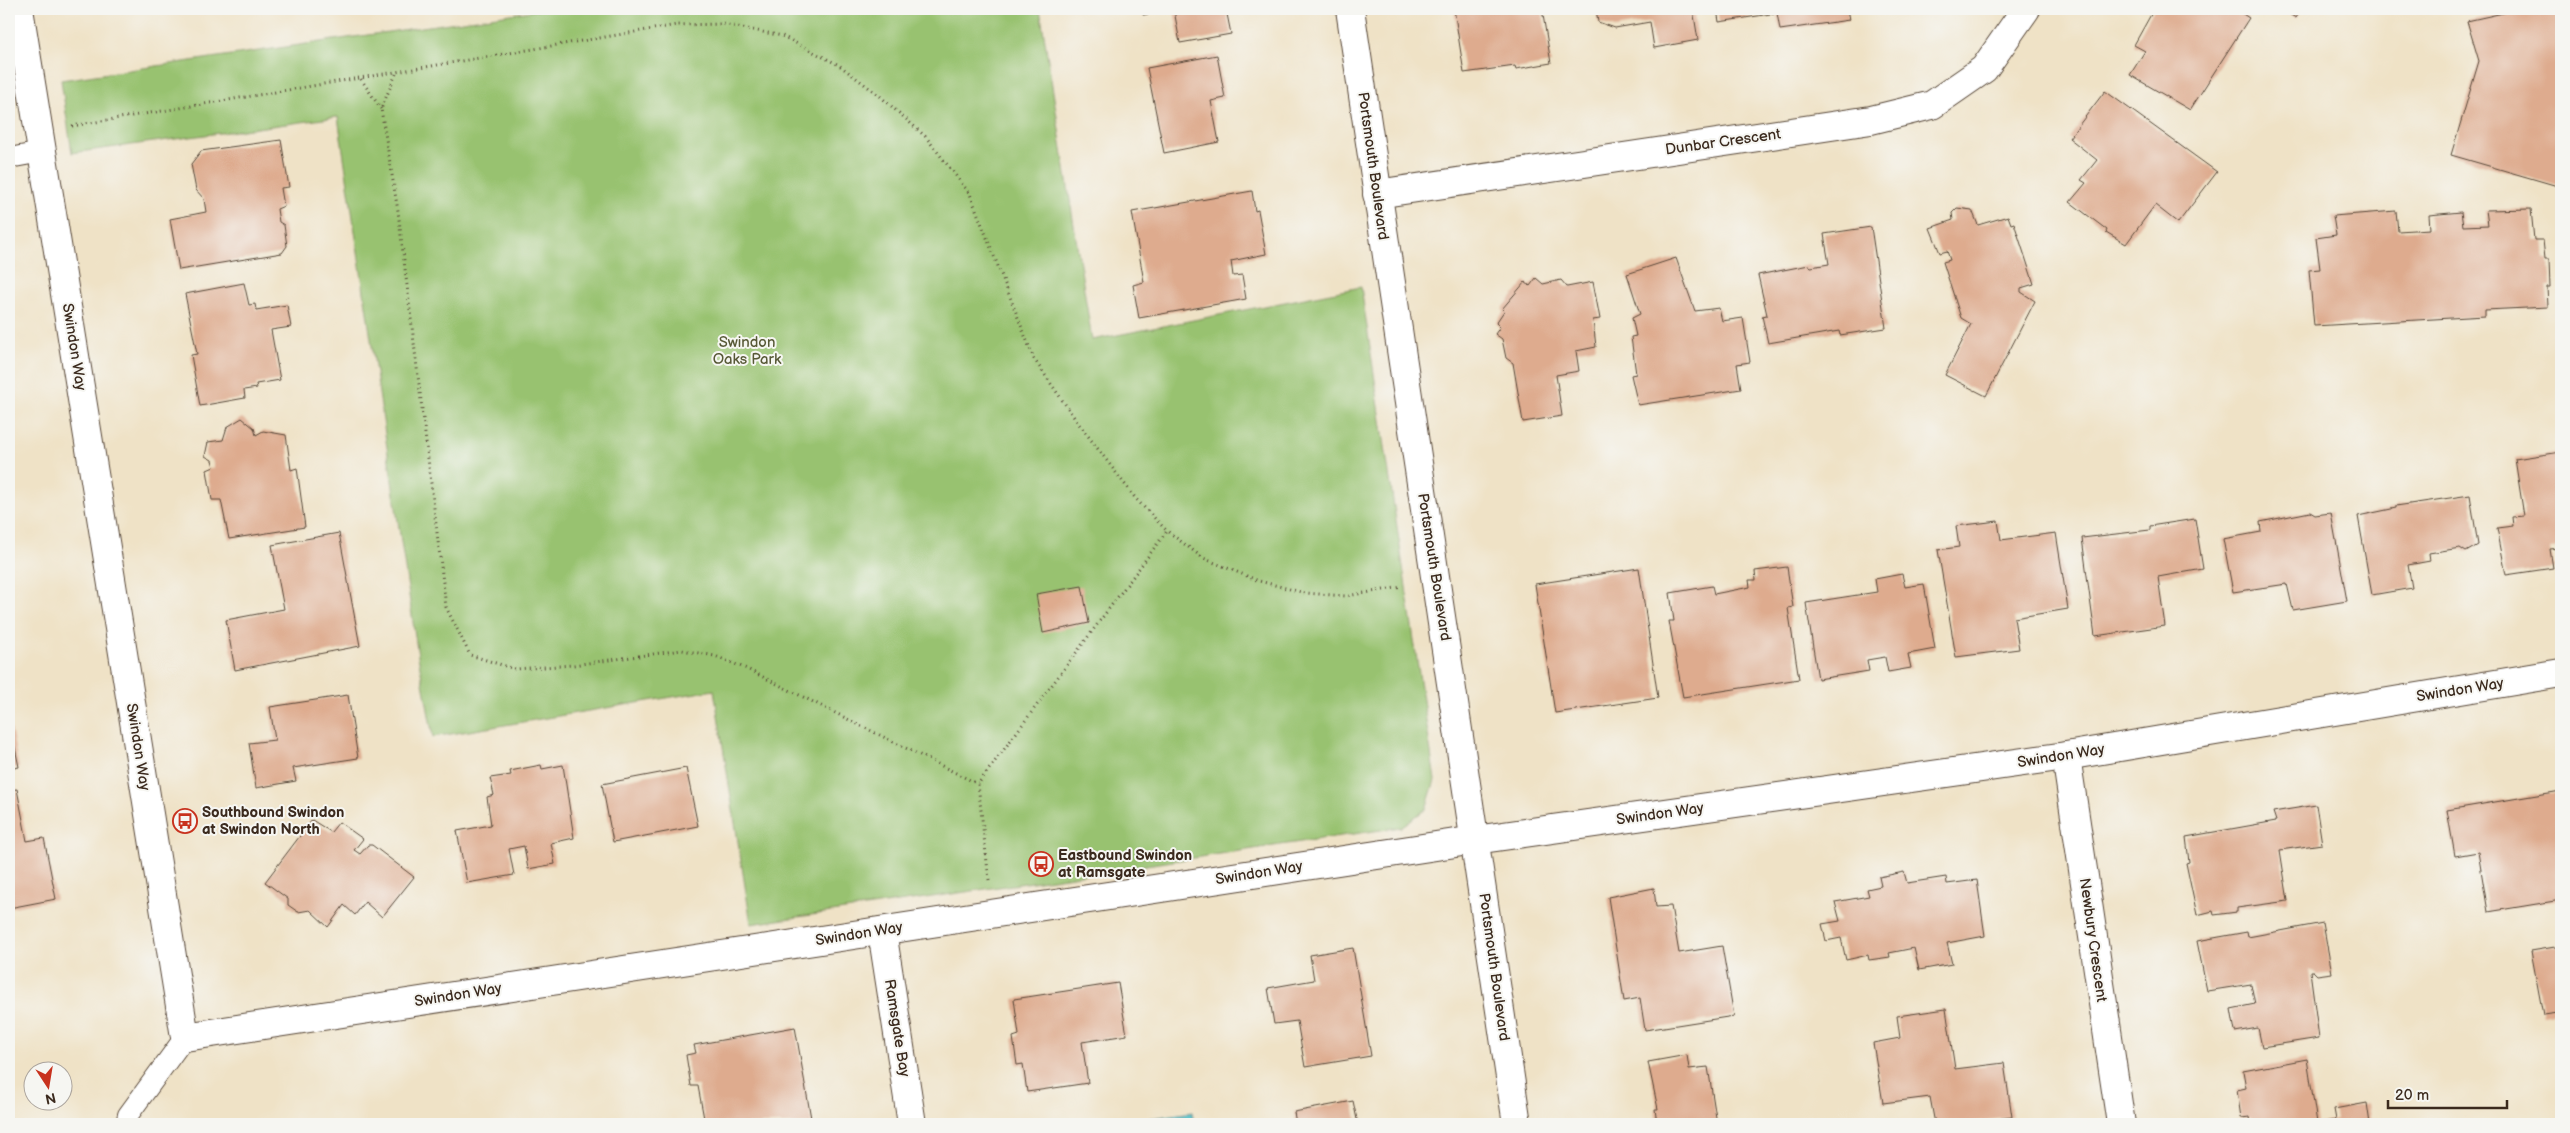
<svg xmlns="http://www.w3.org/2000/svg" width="2570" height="1133" viewBox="0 0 2570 1133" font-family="'Balsamiq Sans',sans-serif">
<rect width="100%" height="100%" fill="#f6f6f2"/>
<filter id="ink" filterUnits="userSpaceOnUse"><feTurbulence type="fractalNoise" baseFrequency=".02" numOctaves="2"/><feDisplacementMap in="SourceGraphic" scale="10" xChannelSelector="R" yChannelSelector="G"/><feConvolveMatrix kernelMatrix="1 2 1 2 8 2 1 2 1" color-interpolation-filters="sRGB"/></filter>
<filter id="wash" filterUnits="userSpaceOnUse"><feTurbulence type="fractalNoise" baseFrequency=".0096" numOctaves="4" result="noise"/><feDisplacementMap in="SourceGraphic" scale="20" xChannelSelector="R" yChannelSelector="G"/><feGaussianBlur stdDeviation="1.12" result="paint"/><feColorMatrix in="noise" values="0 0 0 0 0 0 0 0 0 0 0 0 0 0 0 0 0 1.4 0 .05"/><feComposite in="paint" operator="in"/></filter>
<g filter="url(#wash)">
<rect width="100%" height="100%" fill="#efe2c6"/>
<polygon fill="#98c26f" stroke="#6a7646" points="545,9 1040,9 1092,340 1361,287 1435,780 1426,809 1401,827 751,924 714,690 433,737 418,656 338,117 72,153 61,80"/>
<polygon fill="#4ebcc4" stroke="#447371" points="1192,1112 1194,1124 1125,1124 1125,1122"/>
<g id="blocks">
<g fill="#deab8e">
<polygon points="1141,9 1226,9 1231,34 1180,43 1174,10 1143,15"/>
<polygon points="1454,9 1542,9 1551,63 1516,69 1515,66 1464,73"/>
<polygon points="1596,9 1693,9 1698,40 1654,48 1650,22 1615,28 1598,22"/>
<polygon points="1717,9 1847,9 1849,20 1780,30 1777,13 1719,22"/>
<polygon points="2154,9 2235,9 2249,18 2190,110 2130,75 2145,51 2134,45"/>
<polygon points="2280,9 2302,9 2296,18"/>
<polygon points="2521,9 2561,9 2561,187 2451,155 2479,61 2467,21"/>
<polygon points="1217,55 1225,98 1211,101 1219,142 1164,153 1147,68"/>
<polygon points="2105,91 2217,172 2178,223 2155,205 2126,244 2106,232 2107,230 2070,202 2086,183 2081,180 2097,160 2069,138"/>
<polygon points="281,140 289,187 281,188 284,206 277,209 279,222 284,225 287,246 282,253 179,270 170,219 206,212 204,199 196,190 191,164 201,151"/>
<polygon points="1252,191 1255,211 1258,210 1266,254 1231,261 1233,276 1242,275 1246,299 1139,318 1133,285 1144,282 1132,212"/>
<polygon points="1957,208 1972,210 1978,225 2008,216 2011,224 2014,223 2034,284 2021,288 2021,292 2035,301 1986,396 1945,375 1971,324 1961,318 1943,262 1950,260 1947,251 1940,253 1930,228 1953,220 1952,213"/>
<polygon points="2531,209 2534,240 2543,240 2545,259 2549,259 2550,287 2547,287 2548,307 2485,310 2485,316 2314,326 2309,270 2320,269 2316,238 2336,235 2333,216 2396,211 2398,231 2430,229 2429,215 2461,212 2463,226 2488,225 2486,210"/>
<polygon points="1871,227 1886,328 1840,335 1839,331 1768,343 1762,316 1767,315 1758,275 1809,265 1811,267 1829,264 1824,234"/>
<polygon points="1676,258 1695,311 1719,308 1722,321 1743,318 1750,362 1737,364 1741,389 1638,405 1631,375 1636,374 1631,337 1636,336 1632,318 1640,314 1627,274"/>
<polygon points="1536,278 1543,284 1561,280 1567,287 1593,282 1600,319 1593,320 1596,347 1576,351 1579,371 1556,375 1562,416 1523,422 1513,363 1506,358 1502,339 1495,334 1500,327 1496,323 1504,311 1502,309 1525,282 1530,286"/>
<polygon points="244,283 249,305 255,304 256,310 287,305 291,327 271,330 280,380 256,384 257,388 244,390 245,398 200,406 191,355 197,354 185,294"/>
<polygon points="242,418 254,428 256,435 263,431 286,435 291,470 297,468 305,527 229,539 221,500 212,500 207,470 214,467 212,460 205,456 208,442 223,440 227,427"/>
<polygon points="2561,452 2561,548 2550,549 2553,568 2506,575 2497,528 2513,526 2512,517 2524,516 2515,459"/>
<polygon points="2470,495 2478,545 2466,552 2460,548 2429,553 2430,561 2408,565 2412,588 2372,595 2358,516 2396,508 2396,506"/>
<polygon points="2310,512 2315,515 2331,513 2347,601 2293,610 2287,584 2233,592 2223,539 2261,532 2260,522"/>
<polygon points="2195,519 2203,569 2158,577 2165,626 2095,636 2082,538 2150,530 2150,526"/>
<polygon points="1998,521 2001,540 2056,533 2068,609 2014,618 2019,649 1956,657 1938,550 1959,547 1956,526"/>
<polygon points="339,533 360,646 235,670 226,620 284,609 272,545"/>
<polygon points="1787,567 1793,607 1788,608 1799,679 1683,697 1669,621 1674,621 1670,593 1712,586 1714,594 1750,587 1749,580 1756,580 1755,571"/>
<polygon points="1639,568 1658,698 1555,713 1535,584"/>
<polygon points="1902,574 1905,587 1924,584 1935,649 1908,654 1911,668 1888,672 1885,657 1867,660 1869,671 1818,679 1806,603 1877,592 1875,579"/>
<polygon points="1082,586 1089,623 1043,633 1036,594"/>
<polygon points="348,695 358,758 293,768 296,781 256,788 249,743 275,740 270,707"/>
<polygon points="9,719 19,767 9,769"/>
<polygon points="541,765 542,769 563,765 574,838 551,843 555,864 528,869 524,846 509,849 514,875 467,883 457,831 491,825 487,797 494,795 490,778 511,775 510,771"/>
<polygon points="686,768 698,826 613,842 602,784"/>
<polygon points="17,789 27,841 44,838 56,899 9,908 9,790"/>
<polygon points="2561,791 2561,900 2488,912 2478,852 2455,856 2447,810"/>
<polygon points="2316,805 2322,844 2280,850 2288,901 2237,908 2237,912 2214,915 2213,911 2197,915 2186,863 2189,862 2186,837 2276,821 2273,812"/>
<polygon points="312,820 331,832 339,822 363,839 354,850 360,854 368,845 372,845 414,877 382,917 365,902 355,915 344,905 328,927 310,910 298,912 288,905 288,899 265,882"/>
<polygon points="1904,872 1907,883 1946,877 1947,884 1977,880 1985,936 1947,943 1952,964 1919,970 1914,948 1889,953 1890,957 1869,960 1868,955 1846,960 1841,938 1826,941 1822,924 1840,921 1835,902 1869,896 1867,889 1881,886 1879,877"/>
<polygon points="1654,888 1656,907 1671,906 1679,953 1722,946 1734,1016 1645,1030 1640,998 1624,1001 1608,897"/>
<polygon points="2323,923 2332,973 2317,975 2313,971 2310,971 2319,1038 2262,1047 2258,1028 2235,1032 2231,1009 2255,1004 2251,984 2207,991 2197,941 2247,932 2248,937"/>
<polygon points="2561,946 2561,1029 2560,1029 2557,1013 2543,1015 2531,951"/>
<polygon points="1353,948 1371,1056 1305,1067 1297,1021 1274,1024 1268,988 1314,980 1310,955"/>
<polygon points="1118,983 1127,1035 1082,1042 1088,1083 1027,1092 1023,1064 1017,1065 1013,1037 1019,1035 1014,999"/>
<polygon points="1946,1009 1955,1069 2004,1063 2012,1117 1959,1124 1935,1124 1930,1097 1883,1103 1873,1043 1900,1038 1897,1016"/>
<polygon points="795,1027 812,1124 705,1124 698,1086 691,1086 686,1055 696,1053 694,1045"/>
<polygon points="1687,1055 1689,1069 1708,1067 1717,1124 1657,1124 1655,1109 1658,1109 1648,1062"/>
<polygon points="2307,1059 2317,1123 2336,1120 2334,1109 2367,1103 2370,1124 2251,1124 2250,1117 2241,1118 2237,1090 2246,1088 2243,1071"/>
<polygon points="1353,1101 1358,1124 1296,1124 1294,1112"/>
</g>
</g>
</g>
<g filter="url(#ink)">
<use href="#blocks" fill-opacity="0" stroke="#564637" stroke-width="1"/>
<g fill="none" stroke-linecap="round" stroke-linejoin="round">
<defs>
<g id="lane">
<polyline points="9,158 42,152"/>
<polyline points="126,1124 128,1115 185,1037"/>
</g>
<g id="street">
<polyline points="19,9 185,1037 1475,840 2066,756 2561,673"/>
<polyline points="1350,9 1517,1124"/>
<polyline points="1377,194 1871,120 1932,105 1984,69 2026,9"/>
<polyline points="2066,756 2121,1124"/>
<polyline points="882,931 912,1124"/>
</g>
</defs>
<use href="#lane" stroke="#564637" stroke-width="22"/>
<use href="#street" stroke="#564637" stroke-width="30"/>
<g stroke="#564637" stroke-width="3" stroke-dasharray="1 4" stroke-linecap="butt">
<polyline points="396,74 381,109 398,211 446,607 470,655 515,669 573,665 682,650 715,656 747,669 978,784"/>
<polyline points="361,79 381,109"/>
<polyline points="72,126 677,25 723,24 782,36 839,65 880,96 926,137 970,194 1034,359 1076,420 1136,499 1167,531 1203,558 1259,581 1305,593 1346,596 1402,587"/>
<polyline points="989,880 978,784 1167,531"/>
</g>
<use href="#lane" stroke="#fff" stroke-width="20"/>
<use href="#street" stroke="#fff" stroke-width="28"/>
</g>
</g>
<defs>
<symbol id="bus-ring" viewBox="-11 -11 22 22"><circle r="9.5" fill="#f6f6f2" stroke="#c8321e" stroke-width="1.5"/><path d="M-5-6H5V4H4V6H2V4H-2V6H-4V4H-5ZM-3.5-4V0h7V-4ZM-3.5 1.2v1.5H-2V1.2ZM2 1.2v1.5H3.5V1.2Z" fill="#c8321e"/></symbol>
</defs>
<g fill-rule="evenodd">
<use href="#bus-ring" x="171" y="807" width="28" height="28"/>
<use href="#bus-ring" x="1027" y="850" width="28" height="28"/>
</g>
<g text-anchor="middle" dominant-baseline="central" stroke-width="4" stroke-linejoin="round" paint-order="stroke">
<g font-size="15" fill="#3b2a1e" stroke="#f6f6f2">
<text transform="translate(1723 142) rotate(-8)">Dunbar Crescent</text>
<text transform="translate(1373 166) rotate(82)">Portsmouth Boulevard</text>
<text transform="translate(74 347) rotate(81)">Swindon Way</text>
<text transform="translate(1434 567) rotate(81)">Portsmouth Boulevard</text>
<text transform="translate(2460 690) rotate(-9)">Swindon Way</text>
<text transform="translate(138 747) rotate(81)">Swindon Way</text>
<text transform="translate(2061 756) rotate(-9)">Swindon Way</text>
<text transform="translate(1660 814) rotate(-8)">Swindon Way</text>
<text transform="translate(1259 873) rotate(-9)">Swindon Way</text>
<text transform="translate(859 934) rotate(-9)">Swindon Way</text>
<text transform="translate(2093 940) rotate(82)">Newbury Crescent</text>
<text transform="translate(1494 967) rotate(82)">Portsmouth Boulevard</text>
<text transform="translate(458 995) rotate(-9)">Swindon Way</text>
<text transform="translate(897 1028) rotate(81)">Ramsgate Bay</text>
</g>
<g font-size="15" fill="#575836" stroke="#f6f6f2">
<text x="747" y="342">Swindon<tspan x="747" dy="17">Oaks Park</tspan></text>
</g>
<g font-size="15" font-weight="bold" fill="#3b2a1e" stroke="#f6f6f2" text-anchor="start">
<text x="202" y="812">Southbound Swindon<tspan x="202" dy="17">at Swindon North</tspan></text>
<text x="1058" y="855">Eastbound Swindon<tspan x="1058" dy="17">at Ramsgate</tspan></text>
</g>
</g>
<rect width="2570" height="1133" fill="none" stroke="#f6f6f2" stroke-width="30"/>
<g transform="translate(48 1086) rotate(168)"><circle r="24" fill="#f6f6f2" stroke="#aba49d"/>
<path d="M0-4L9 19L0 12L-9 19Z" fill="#c8321e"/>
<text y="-8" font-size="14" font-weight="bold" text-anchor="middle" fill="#3b2a1e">N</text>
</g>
<path d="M2388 1100v8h119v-8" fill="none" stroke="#3b2a1e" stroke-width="2.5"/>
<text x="2395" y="1100" font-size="15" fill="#3b2a1e" stroke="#f6f6f2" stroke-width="4" paint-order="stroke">20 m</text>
</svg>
